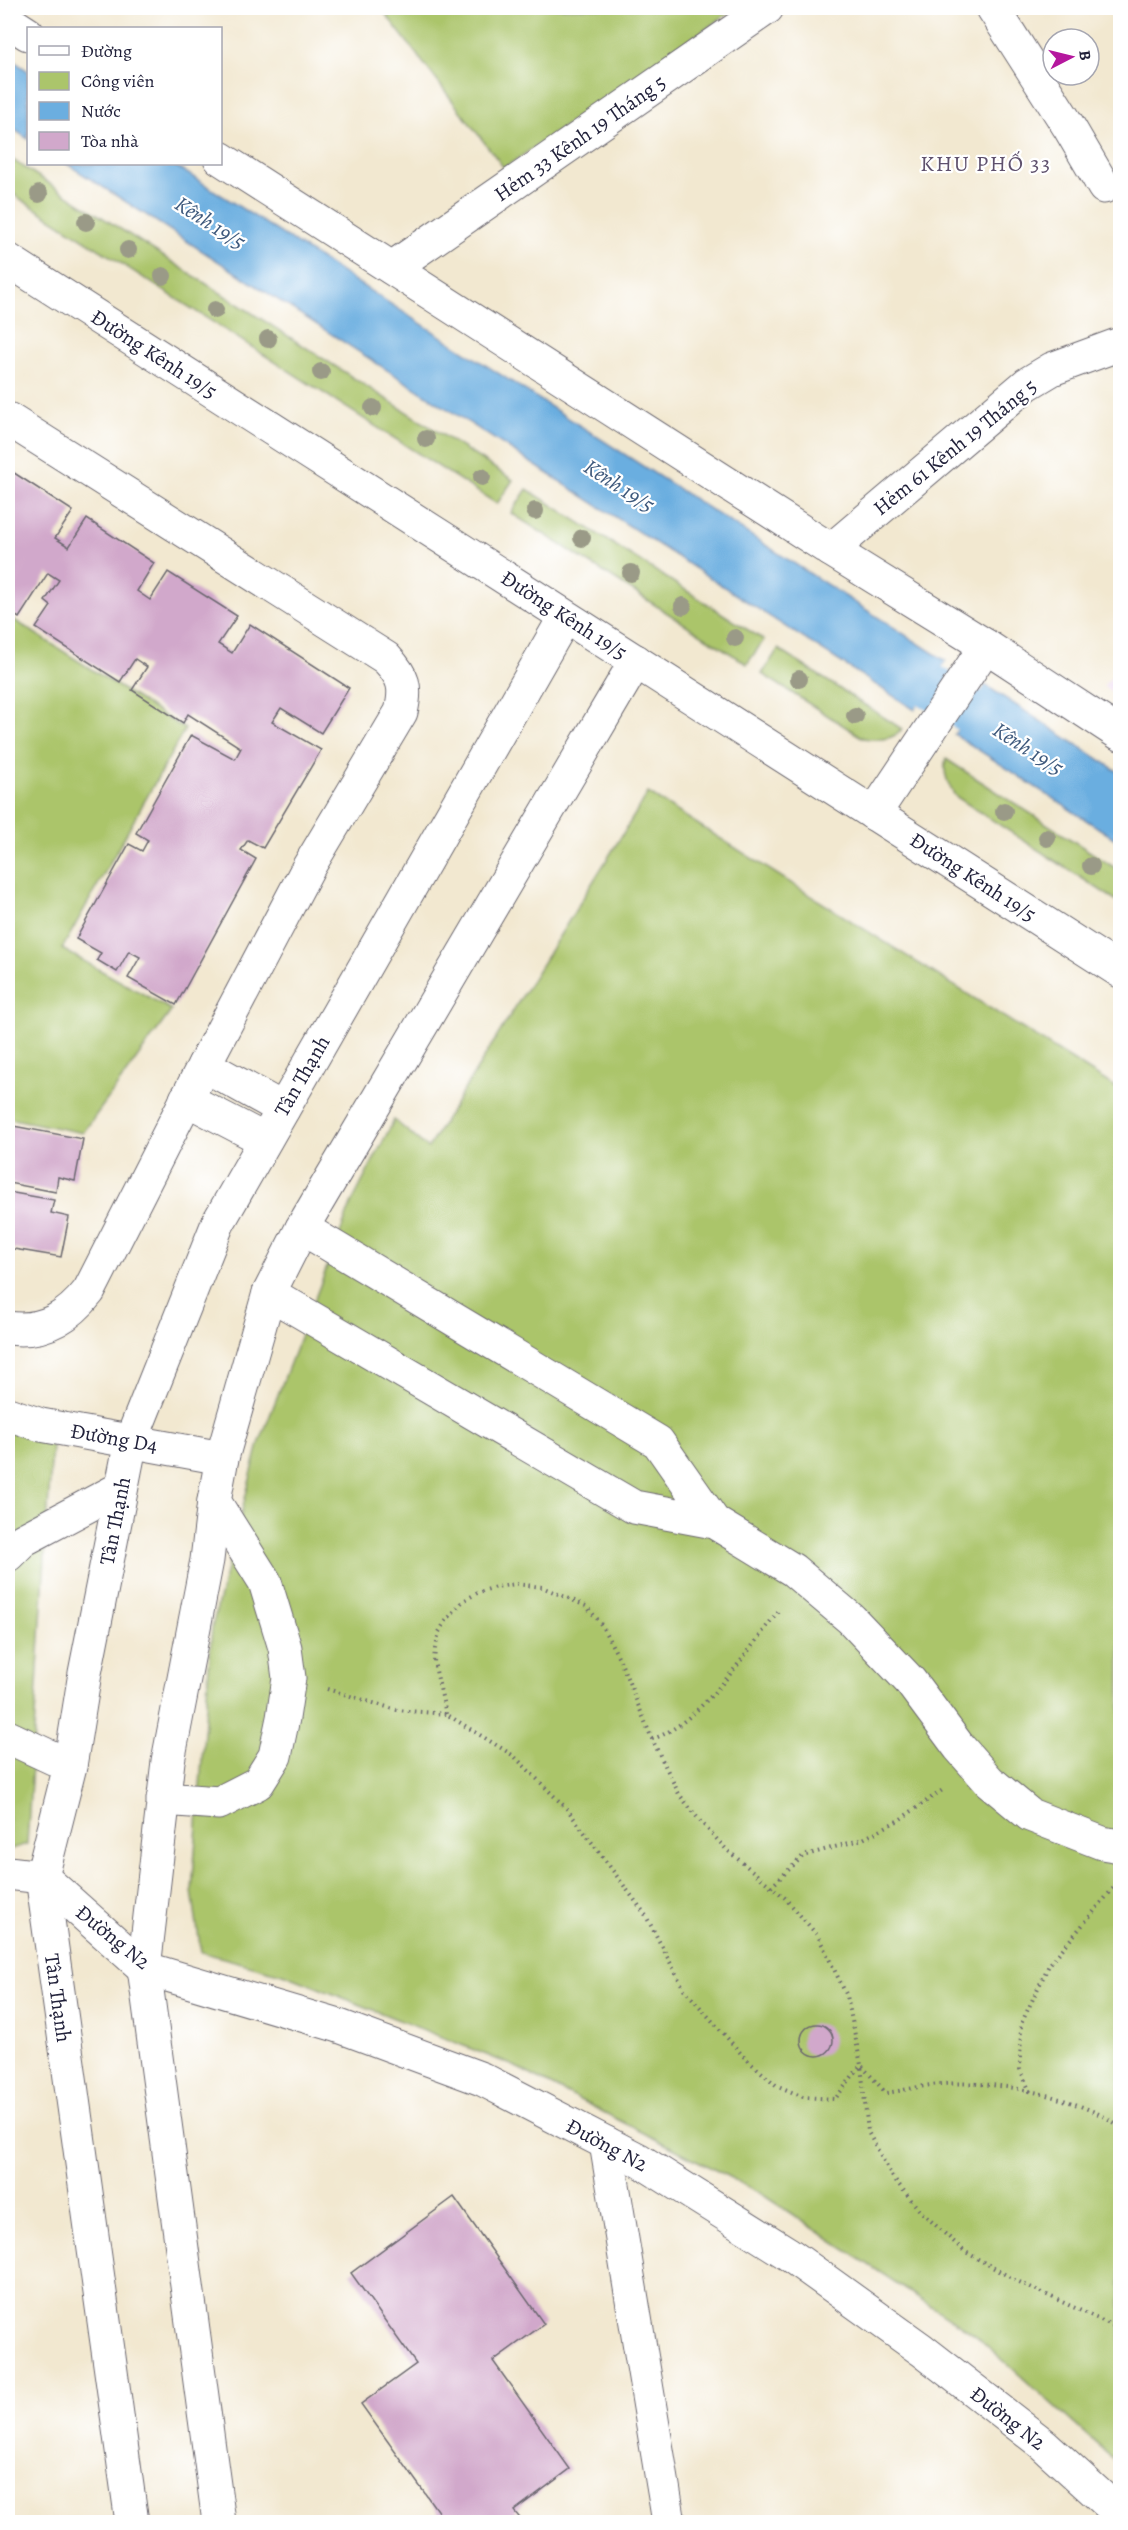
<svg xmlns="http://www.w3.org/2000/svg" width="1128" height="2530" viewBox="0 0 1128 2530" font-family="Alegreya,serif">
<rect width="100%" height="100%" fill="#fff"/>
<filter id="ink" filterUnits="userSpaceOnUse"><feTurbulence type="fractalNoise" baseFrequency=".0167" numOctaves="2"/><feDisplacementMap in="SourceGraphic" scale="12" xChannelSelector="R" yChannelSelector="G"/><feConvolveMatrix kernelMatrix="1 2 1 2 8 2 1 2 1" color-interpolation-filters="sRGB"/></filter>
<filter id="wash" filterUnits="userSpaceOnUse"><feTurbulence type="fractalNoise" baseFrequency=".008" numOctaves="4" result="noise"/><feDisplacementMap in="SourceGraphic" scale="24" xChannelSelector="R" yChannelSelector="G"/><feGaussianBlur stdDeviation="1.35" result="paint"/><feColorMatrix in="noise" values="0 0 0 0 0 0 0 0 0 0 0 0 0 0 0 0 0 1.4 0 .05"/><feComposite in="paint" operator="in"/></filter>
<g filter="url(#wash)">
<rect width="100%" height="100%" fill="#f2e8d0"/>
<polygon fill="#e9d2ee" points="1120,669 1120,697 1103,686"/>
<g fill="#abc56b" stroke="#667453" stroke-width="1.5">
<polygon points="381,8 736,8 504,168"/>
<polygon points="8,157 513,480 497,504 8,191"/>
<polygon points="527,489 764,640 747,664 511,513"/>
<polygon points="8,616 185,729 62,949 172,1010 83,1133 8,1118"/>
<path d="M778 649 902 729C893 741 877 740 863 738L762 674Z"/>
<path d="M946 759 1120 871V903L955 796C948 785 942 772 946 759Z"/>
<polygon points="648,793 1120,1090 1120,2465 975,2335 760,2193 514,2066 286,1975 201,1952 192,1891 212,1627 259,1444 352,1202 394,1120 428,1148"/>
<polygon points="8,1430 52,1446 27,1844 8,1850"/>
</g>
<g fill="#6baee0" stroke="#46688e" stroke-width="1.5">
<polygon points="8,57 28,71 28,139 8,125"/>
<polygon points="67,164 173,164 946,661 915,710"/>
<polygon points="985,685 1120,773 1120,842 954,734"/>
</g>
<g fill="#f2e8d0">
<polygon points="946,661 949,662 918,711 915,710"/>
<polygon points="982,684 985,685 954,734 951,733"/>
</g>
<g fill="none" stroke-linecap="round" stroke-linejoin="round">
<polyline stroke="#6baee0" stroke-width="45" points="878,652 1120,808"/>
</g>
<g id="blocks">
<g fill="#d1a8cb">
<polygon points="8,469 73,511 55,538 69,547 87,519 154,563 137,591 150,600 168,572 237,616 218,644 232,653 250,624 349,688 321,733 281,708 272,722 321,750 263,848 248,840 241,850 256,859 176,1005 128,978 140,957 129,951 117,972 97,960 101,953 76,939 129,844 142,851 148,840 136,833 191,735 235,759 241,748 188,714 183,723 132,690 147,667 135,659 120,682 36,628 51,606 45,601 59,580 48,573 19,618 8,611"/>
<polygon points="8,1125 83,1139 75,1181 58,1177 56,1192 8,1183"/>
<polygon points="8,1192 54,1200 51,1213 69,1217 61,1257 8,1248"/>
<circle cx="817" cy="2040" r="16"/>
<polygon points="454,2197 544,2324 493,2361 570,2469 514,2511 523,2522 425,2522 439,2513 361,2404 416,2364 351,2273"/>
</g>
</g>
</g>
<g filter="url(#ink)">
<use href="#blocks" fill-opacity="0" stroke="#6b676f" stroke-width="1.5"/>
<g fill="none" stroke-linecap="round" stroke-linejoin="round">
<defs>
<g id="minor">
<polyline points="993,8 1069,127 1104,187"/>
<polyline points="8,21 28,34"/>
<polyline points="220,158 831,550 986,646 1120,734"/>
<polyline points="8,260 1120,971"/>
<polyline points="392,268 767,8"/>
<path d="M8 419 386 658C404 677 407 687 401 712L308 868 204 1065 89 1291C68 1318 43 1333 8 1328"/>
<polyline points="831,550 1027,384 1052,369 1120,344"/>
<polyline points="874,814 986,646"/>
<polyline points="204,1065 283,1109"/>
<polyline points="186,1099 265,1140"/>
<polyline points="302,1228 658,1442 714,1522"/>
<polyline points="269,1293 634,1507 714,1522 793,1570 851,1619 910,1681 959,1747 989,1781 1030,1815 1102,1843 1120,1846"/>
<polyline points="8,1414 41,1425 222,1458"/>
<polyline points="8,1555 23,1540 121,1488"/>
<polyline points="8,1737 70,1766"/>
<polyline points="163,1799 219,1803 258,1783 275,1756 283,1718 289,1678 285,1648 265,1582 214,1501"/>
<polyline points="8,1873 42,1877 144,1968 339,2026 482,2079 639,2160 787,2253 922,2350 1043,2444 1120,2514"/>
<polyline points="606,2143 669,2522"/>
<polyline points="132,2522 42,1877 70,1766 85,1673 131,1441 218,1223 565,617"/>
<polyline points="219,2522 144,1968 168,1761 207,1560 214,1501 222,1458 269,1293 302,1228 636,661"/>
</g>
</defs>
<use href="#minor" stroke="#6b676f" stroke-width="35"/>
<g stroke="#6b676f" stroke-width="4" stroke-dasharray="1.5 4.5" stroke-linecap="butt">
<path d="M327 1689 397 1710 446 1714 514 1756 567 1809 645 1914 684 1989 744 2057 776 2085 803 2097 835 2099 861 2065 886 2093C901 2091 916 2087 931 2085 989 2078 1071 2094 1120 2126"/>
<polyline points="446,1714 434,1662 435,1649 439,1632 445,1622 463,1601 479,1592 496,1587 516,1584 542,1587 586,1606 599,1621 619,1658 652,1739 679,1794 700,1821 727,1850 785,1898 818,1936 847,1996 861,2065 868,2132 892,2176 920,2211 964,2251 1015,2280 1120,2329"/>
<path d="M652 1739C699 1725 749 1649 779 1610"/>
<polyline points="771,1887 803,1856 863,1839 899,1820 944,1789"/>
<polyline points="1030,2092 1020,2069 1021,2024 1049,1965 1116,1885"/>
</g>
<use href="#minor" stroke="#fff" stroke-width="33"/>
</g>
<g fill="#9a9a87">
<circle cx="39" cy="194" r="9"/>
<circle cx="86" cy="222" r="9"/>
<circle cx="128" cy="250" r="9"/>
<circle cx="163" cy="276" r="9"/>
<circle cx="215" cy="310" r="9"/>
<circle cx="268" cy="339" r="9"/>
<circle cx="321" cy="372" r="9"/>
<circle cx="373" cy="408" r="9"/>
<circle cx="426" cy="439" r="9"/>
<circle cx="482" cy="477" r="9"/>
<circle cx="535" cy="511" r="9"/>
<circle cx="582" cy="538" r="9"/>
<circle cx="631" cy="573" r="9"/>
<circle cx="683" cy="606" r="9"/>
<circle cx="735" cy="638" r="9"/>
<circle cx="799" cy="679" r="9"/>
<circle cx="855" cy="716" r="9"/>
<circle cx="1004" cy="811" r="9"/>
<circle cx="1047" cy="838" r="9"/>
<circle cx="1091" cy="866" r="9"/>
</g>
</g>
<g text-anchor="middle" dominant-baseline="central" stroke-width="4.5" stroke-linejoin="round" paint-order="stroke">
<g font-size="21" fill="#22223b" stroke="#fff">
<text transform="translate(580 138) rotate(-35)">Hẻm 33 Kênh 19 Tháng 5</text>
<text transform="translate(154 354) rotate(33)">Đường Kênh 19/5</text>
<text transform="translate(955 447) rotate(-39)">Hẻm 61 Kênh 19 Tháng 5</text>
<text transform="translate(564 615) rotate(33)">Đường Kênh 19/5</text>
<text transform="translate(973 877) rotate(33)">Đường Kênh 19/5</text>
<text transform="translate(302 1076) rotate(-60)">Tân Thạnh</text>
<text transform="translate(114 1438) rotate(10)">Đường D4</text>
<text transform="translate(115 1521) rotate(-79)">Tân Thạnh</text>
<text transform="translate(113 1937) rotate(39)">Đường N2</text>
<text transform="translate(58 1998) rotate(82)">Tân Thạnh</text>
<text transform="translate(607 2145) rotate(28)">Đường N2</text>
<text transform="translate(1008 2418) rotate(38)">Đường N2</text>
</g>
<g font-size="22" letter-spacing="1.5" fill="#5f516d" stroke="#fff">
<text x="986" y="164">KHU PHỐ 33</text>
</g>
<g font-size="22" font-style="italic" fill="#3f5a7d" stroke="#fff">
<text transform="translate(210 223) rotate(33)">Kênh 19/5</text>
<text transform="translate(619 486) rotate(33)">Kênh 19/5</text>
<text transform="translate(1028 749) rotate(33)">Kênh 19/5</text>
</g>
</g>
<rect width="1128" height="2530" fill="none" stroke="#fff" stroke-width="30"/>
<rect x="27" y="27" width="195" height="138" fill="#ffffff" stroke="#a7a7b1" stroke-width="1.5"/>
<rect x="39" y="46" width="30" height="9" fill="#ffffff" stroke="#a7a7b1" stroke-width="1.5"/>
<text x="81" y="57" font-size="18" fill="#22223b">Đường</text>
<rect x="39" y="72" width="30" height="18" fill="#abc56b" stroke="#a7a7b1" stroke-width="1.5"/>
<text x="81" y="87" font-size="18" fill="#22223b">Công viên</text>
<rect x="39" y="102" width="30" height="18" fill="#6baee0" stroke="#a7a7b1" stroke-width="1.5"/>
<text x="81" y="117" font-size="18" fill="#22223b">Nước</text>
<rect x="39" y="132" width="30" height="18" fill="#d1a8cb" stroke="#a7a7b1" stroke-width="1.5"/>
<text x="81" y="147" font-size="18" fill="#22223b">Tòa nhà</text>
<g transform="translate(1071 57) rotate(83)"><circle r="28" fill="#ffffff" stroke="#a7a7b1" stroke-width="1.5"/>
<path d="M0-4.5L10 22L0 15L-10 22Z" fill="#b5179e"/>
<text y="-9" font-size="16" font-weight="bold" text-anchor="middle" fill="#22223b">B</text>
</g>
</svg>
